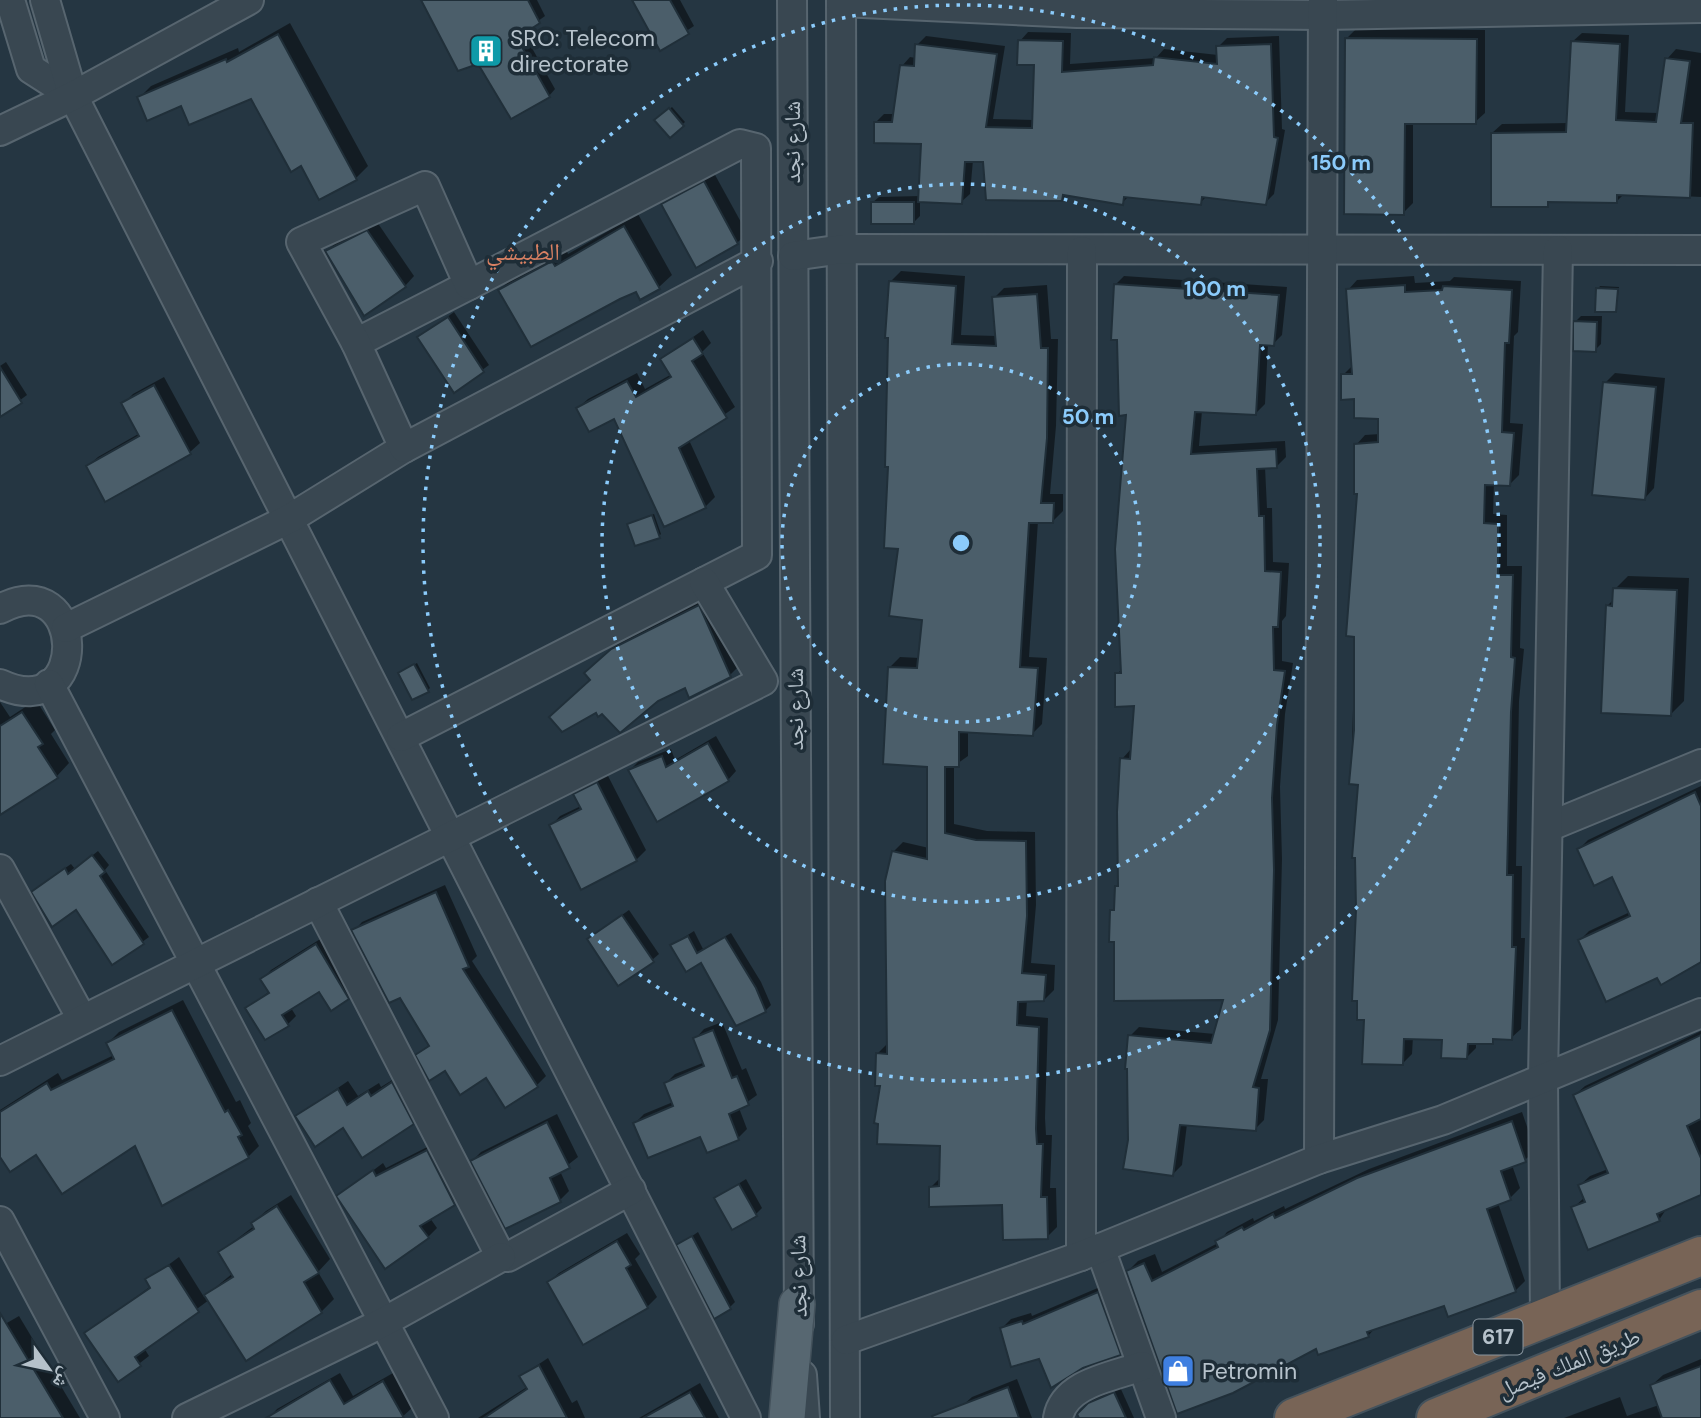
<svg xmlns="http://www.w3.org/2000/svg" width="1701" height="1418" viewBox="0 0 1701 1418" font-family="'DM Sans','Noto Naskh Arabic',sans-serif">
<rect width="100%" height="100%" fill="#253642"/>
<g fill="#0007">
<polygon points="423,0 537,0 545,16 523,32 555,89 549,96 479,62"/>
<polygon points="634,0 680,0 694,26 660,48"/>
<polygon points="290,23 368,166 356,178 302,164 252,96 139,98 151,86 238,48 239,52"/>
<polygon points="1356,29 1485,30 1485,113 1475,122 1413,122 1413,203 1403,213 1346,39"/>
<polygon points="1028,32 1071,33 1070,64 1156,58 1164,49 1218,55 1218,47 1227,38 1279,36 1282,129 1285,130 1274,194 1265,203 1207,196 1200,203 1129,196 1122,203 1068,194 1062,199 985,160 973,160 970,194 961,202 920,201 920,216 914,222 872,203 879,197 920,196 923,142 876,122 884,114 895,114 902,66 910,57 916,58 917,45 926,36 1005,46 993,119 1034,120 1036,64 1020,41"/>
<polygon points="1582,33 1629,35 1625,112 1659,113 1667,59 1676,49 1701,53 1701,197 1625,193 1616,202 1552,200 1547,205 1492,133 1502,124 1569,123 1572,42"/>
<polygon points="672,107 685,122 670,136 657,120"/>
<polygon points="714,173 747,233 737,243 663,204 673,195"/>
<polygon points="638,214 672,275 659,287 641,298 636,289 500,290 513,277 566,249 568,254"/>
<polygon points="377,222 414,276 405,286 327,251 337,242"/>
<polygon points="901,271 965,276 961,335 997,336 994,298 1004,288 1047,285 1051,339 1058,339 1056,426 1050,494 1063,494 1063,511 1053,521 1038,521 1029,657 1047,658 1042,724 1032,734 968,730 968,756 954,766 954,824 987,831 1035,832 1036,905 1031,963 1055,965 1054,990 1044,1000 1027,1000 1026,1016 1048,1018 1045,1118 1046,1135 1052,1135 1050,1188 1056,1188 1057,1227 1047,1237 1004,1203 931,1187 941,1177 942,1145 882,1084 877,1054 887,1044 893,852 903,842 929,848 929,765 890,667 900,657 920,658 924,619 900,547 890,466 891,281"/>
<polygon points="1124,276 1287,287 1282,335 1273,344 1268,344 1265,404 1256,413 1202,411 1199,446 1285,441 1286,457 1277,466 1265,467 1267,508 1272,508 1273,562 1289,563 1286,616 1282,621 1282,661 1293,663 1285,714 1280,787 1282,859 1278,1020 1261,1079 1268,1079 1264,1120 1255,1129 1187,1124 1182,1165 1173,1174 1129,1140 1130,1036 1139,1027 1215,1034 1226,998 1116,940 1112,911 1116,906 1120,884 1122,759 1131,749 1136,705 1117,674 1123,668 1128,414 1115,285"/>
<polygon points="1414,276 1415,283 1450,281 1454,277 1521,281 1518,332 1514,336 1510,423 1523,424 1519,475 1510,484 1494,483 1493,514 1507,515 1507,566 1522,566 1520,648 1524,649 1519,701 1516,866 1522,866 1521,938 1525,938 1521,1029 1511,1038 1476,1042 1476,1048 1466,1058 1444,1038 1413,1037 1412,1054 1403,1063 1366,1019 1360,783 1351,782 1359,493 1356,445 1365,435 1380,434 1380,418 1356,398 1343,375 1353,365 1348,290 1357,280"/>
<polygon points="1600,286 1619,287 1616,311 1598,289"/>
<polygon points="454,312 489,365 455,390 420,337"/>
<polygon points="1581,316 1602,316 1601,344 1595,350 1575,322"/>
<polygon points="703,330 711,343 702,352 735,407 689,440 715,497 705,507 614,417 578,408 588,399 637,373 645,389 672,374 662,359"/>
<polygon points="6,362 27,395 0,415 0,366"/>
<polygon points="1615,373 1665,378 1654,488 1645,498 1605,383"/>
<polygon points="164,377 200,443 190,452 106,499 88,466 98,457 140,433 123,404 133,394"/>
<polygon points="654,514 661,534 659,536 632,522"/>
<polygon points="1628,576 1689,578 1684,701 1671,714 1607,606 1614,599 1615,589"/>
<polygon points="708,597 739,666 729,676 685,686 596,663 623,639"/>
<polygon points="417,663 430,688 428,690 402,671"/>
<polygon points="36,700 55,730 51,734 69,763 57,776 0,813 0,702 10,717"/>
<polygon points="716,736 736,771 728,780 630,770 638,762 671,749 675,760"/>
<polygon points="607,774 646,850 636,860 551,826 560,816 581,806 576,794 585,785"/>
<polygon points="1701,786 1701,960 1658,976 1580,940 1589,931 1630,912 1613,875 1579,849 1588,840"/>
<polygon points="98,851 109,865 105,870 149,937 113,963 76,908 39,886 71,864 75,869"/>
<polygon points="445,885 477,956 472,961 546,1076 537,1085 446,1068 418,1055 430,1044 354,931 362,922"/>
<polygon points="629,910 659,954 652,960 595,934"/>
<polygon points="694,931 703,949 731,933 761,982 771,1005 765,1011 702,961 672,945"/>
<polygon points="325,936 357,989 348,997 331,1008 319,990 291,1008 296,1016 287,1025 247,1008 270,991 263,979 271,970"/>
<polygon points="183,1000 236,1102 240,1100 251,1123 248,1126 259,1146 248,1157 162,1204 136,1144 0,1154 0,1110 58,1073 62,1080 114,1055 108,1043 119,1032"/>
<polygon points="722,1022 742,1070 746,1068 757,1095 739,1108 747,1129 738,1138 635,1123 644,1114 673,1102 666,1083 675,1074 705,1062 695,1039 704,1029"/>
<polygon points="1701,1031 1701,1193 1667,1208 1659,1220 1573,1208 1585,1197 1580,1185 1590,1176 1608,1169 1575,1095 1585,1086"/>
<polygon points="402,1074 423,1113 413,1123 344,1126 297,1116 348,1081 358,1096 379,1083 381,1087"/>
<polygon points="1522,1112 1535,1150 1525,1160 1512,1165 1520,1188 1510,1198 1498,1203 1525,1281 1515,1291 1445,1304 1376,1327 1368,1336 1317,1346 1232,1391 1128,1271 1138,1261 1155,1254 1162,1272 1218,1243 1227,1232 1253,1218 1254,1221 1284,1206 1285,1209 1369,1169"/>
<polygon points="557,1114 578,1157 560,1171 569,1191 560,1200 506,1227 472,1161 481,1152"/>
<polygon points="437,1142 464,1194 430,1218 437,1228 428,1237 339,1196 383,1163 386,1168"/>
<polygon points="746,1179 762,1208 756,1214 716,1198"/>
<polygon points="291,1195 330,1259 318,1272 334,1299 321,1312 246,1359 209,1300 144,1348 149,1356 118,1380 86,1333 151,1286 148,1280 179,1257 204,1297 233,1273 220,1252 254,1226 253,1223 266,1211"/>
<polygon points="698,1232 735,1302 729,1308 679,1245"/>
<polygon points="627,1233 640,1254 635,1259 657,1297 647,1307 584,1343 549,1282 559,1273"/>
<polygon points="1107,1284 1129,1345 1120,1354 1040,1357 1002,1328 1011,1319 1031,1313 1032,1316"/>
<polygon points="19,1316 80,1418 0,1418 0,1327"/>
<polygon points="548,1358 572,1403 577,1400 585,1418 478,1418 527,1387 521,1376"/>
<polygon points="1701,1359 1701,1418 1564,1418 1620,1397 1627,1416 1659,1405 1652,1385 1663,1375"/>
<polygon points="340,1373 353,1396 393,1373 412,1408 401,1418 269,1418 277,1409"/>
<polygon points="1017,1379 1032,1418 966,1418 962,1406 972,1397"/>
<polygon points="700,1383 719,1418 639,1418"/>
<polygon points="1120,1387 1134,1418 1081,1418 1079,1414 1096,1397"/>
</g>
<g fill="#4b5e6a" stroke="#202f39" stroke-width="2">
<polygon points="421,0 528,0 540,23 517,38 550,97 511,119 478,64 458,71"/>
<polygon points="632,0 670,0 689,34 660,51"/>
<polygon points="278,34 357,180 319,200 301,166 291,172 251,99 189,125 181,106 147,121 137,97 226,59 227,62"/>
<polygon points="1345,38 1477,39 1476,124 1405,124 1404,215 1344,214"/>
<polygon points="1018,40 1063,41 1062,72 1153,65 1154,57 1217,64 1216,46 1271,44 1274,137 1278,138 1266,205 1202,197 1201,205 1124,197 1123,205 1063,195 1062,201 986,200 983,162 965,162 962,204 918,202 921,144 874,143 874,122 892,122 900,65 914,66 915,44 997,54 986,127 1032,128 1034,65 1017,65"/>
<polygon points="1571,41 1620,44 1616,120 1656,122 1665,58 1690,61 1681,123 1693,123 1690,198 1617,195 1617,203 1548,202 1548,207 1491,207 1491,133 1566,132"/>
<polygon points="669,108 684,126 670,138 654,120"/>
<polygon points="704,181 738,244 696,268 661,204"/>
<rect x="871" y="202" width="43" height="22"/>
<polygon points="624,226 660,289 640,300 636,292 620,299 531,347 498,290 552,261 555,266"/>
<polygon points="367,230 406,287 364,316 325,251"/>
<polygon points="889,281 956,286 952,344 996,346 992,297 1037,294 1041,348 1048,348 1047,438 1041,503 1054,503 1053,523 1029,523 1020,667 1038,668 1033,736 959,732 959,767 945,767 945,833 976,840 1026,841 1027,916 1022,973 1046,975 1044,1001 1018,1002 1017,1025 1039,1027 1036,1129 1037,1144 1043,1144 1041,1197 1047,1197 1048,1239 1003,1240 1002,1205 929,1207 929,1187 939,1186 940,1146 877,1144 878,1124 874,1123 880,1086 875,1086 876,1053 887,1054 885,881 892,851 927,859 927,767 883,764 888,667 917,668 922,620 889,616 898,549 884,548 888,467 885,467 888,338 885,338"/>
<polygon points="1114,284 1279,295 1274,346 1260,345 1256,415 1195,412 1191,454 1276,449 1277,468 1257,469 1259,516 1264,516 1265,571 1281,572 1278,627 1273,627 1274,670 1285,671 1277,725 1272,798 1274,870 1270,1030 1253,1087 1259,1088 1256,1131 1180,1125 1173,1176 1123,1169 1128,1140 1127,1069 1125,1069 1128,1035 1211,1043 1223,1000 1114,1001 1114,942 1109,942 1110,910 1114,910 1115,886 1118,886 1117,812 1120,758 1130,759 1134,706 1115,707 1115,673 1121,673 1115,549 1126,415 1119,416 1117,340 1111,340"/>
<polygon points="1405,285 1405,292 1442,290 1443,286 1512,290 1509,343 1505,343 1502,432 1514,433 1510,486 1485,485 1484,523 1498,524 1498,575 1513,575 1511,657 1515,658 1511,712 1507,875 1513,875 1512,947 1516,947 1512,1040 1493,1039 1493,1044 1468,1044 1467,1059 1441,1058 1442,1040 1404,1039 1403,1065 1362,1064 1364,1020 1357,1020 1357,1001 1352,1001 1356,909 1355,858 1352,858 1358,785 1349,784 1354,730 1354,637 1346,636 1357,494 1354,494 1354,444 1378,442 1378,419 1354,418 1354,399 1341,400 1341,374 1352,374 1346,289"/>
<polygon points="1596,288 1618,289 1616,312 1595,312"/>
<polygon points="448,317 484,372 454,393 417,337"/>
<polygon points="1573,321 1597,322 1596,352 1573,351"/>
<polygon points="693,338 703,354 692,361 727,418 679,448 706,508 664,527 614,419 589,432 576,408 627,381 636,397 671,377 660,359"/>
<polygon points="0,367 22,403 0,417"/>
<polygon points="1603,382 1656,387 1645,500 1592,495"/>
<polygon points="154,385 191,454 105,502 86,466 139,436 121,403"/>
<polygon points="652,515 660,538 635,546 627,524"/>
<polygon points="1613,588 1677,590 1671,716 1601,713 1606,605 1612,606"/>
<polygon points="699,605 731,677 689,698 685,688 658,701 620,733 602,714 598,717 596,713 562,732 549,717 590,680 584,673 611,649"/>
<polygon points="414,664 429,692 412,700 398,673"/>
<polygon points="22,712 43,744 38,747 58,778 0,815 0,726"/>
<polygon points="708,743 729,781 657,822 628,770 662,756 666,767"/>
<polygon points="597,782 637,861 581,890 549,825 581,809 573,794"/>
<polygon points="1695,792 1701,806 1701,962 1661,985 1657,978 1606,1002 1578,940 1630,916 1612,877 1594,886 1577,849"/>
<polygon points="92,855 105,872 100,876 144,944 112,965 76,910 52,927 31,892 65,868 68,874"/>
<polygon points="436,892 469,967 463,969 538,1087 505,1108 486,1078 460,1095 445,1071 429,1081 415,1055 429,1046 400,998 389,1003 351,930"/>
<polygon points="622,915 654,962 618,986 587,939"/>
<polygon points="688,936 697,953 725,937 756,988 766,1012 736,1026 701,963 686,972 670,945"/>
<polygon points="316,944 349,999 331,1011 319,992 282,1015 289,1026 265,1040 245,1008 269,993 260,979"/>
<polygon points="172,1010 225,1112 228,1110 242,1135 238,1137 249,1158 162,1206 135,1146 62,1194 36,1155 10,1172 0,1157 0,1112 47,1083 51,1090 114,1059 106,1043"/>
<polygon points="713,1030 732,1078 737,1076 749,1105 729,1114 739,1140 707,1153 700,1137 648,1158 633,1123 673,1106 664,1083 704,1066 693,1038"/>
<polygon points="1701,1035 1701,1119 1687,1126 1701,1158 1701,1195 1657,1214 1660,1221 1588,1250 1571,1207 1585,1202 1578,1185 1608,1173 1573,1095"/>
<polygon points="392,1082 414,1124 362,1158 343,1128 315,1147 295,1116 338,1089 347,1105 368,1091 371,1096"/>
<polygon points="1512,1121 1526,1162 1501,1171 1511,1200 1487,1209 1516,1292 1448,1317 1444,1306 1367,1332 1369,1337 1318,1355 1316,1349 1233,1393 1177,1414 1126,1271 1144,1263 1152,1281 1218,1247 1215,1241 1242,1227 1244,1230 1273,1214 1275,1218 1357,1178"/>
<polygon points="547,1122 570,1168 550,1178 561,1202 505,1229 470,1161"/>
<polygon points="427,1150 455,1205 420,1226 429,1238 385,1269 336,1196 373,1170 376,1176"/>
<polygon points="739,1184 757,1216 732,1230 714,1198"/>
<polygon points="277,1206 319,1273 304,1282 322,1313 246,1361 204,1295 233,1277 218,1252 254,1229 251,1223"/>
<polygon points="692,1236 731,1309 714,1319 676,1245"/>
<polygon points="617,1241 631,1265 626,1268 648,1308 583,1345 547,1282"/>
<polygon points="169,1265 199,1312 135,1357 141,1366 118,1382 84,1333 150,1288 145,1279"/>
<polygon points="1098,1292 1121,1355 1083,1368 1051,1388 1039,1359 1011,1367 1000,1328 1022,1321 1023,1324"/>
<polygon points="0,1313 63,1418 0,1418"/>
<polygon points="539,1365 567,1418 484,1418 527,1389 519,1376"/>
<polygon points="1701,1366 1701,1418 1662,1418 1650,1385"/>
<polygon points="330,1380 344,1404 383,1381 404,1418 266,1418"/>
<polygon points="1008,1387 1019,1418 933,1418 932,1416"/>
<polygon points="690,1392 705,1418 643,1418"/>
<polygon points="1114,1392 1126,1418 1079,1418 1077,1414 1088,1403"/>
</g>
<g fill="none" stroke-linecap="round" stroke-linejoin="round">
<defs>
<g id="minor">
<polyline points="10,0 31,69 73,96"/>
<polyline points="45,0 73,96 746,1418"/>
<polyline points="792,0 799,1324"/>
<polyline points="841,0 845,1418"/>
<polyline points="841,2 1077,13 1323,15 1701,8"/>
<polyline points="0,131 73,96 249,0"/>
<polyline points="793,256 843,249 1701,250"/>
<polyline points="356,343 469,285"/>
<path d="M0 609C86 562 93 727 0 684"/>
<polyline points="66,628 289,519 404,448"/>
<polyline points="49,684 434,1418"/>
<polyline points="401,737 757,555 756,148 740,144 469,285 425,186 301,242 356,343 404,448 758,261"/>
<polyline points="1548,827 1701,764"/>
<polyline points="0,869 82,1019"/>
<polyline points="318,902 501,1257 508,1257 631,1190"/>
<polyline points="0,1061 763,681 704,582"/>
<polyline points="1319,1159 1323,0"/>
<polyline points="0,1221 105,1418"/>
<polyline points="1100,1248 1161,1418"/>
<polyline points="1081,1256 1082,251"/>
<polyline points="1545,1318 1543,1078 1558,250"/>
<polyline points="846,1340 1081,1256 1319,1159 1443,1120 1701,1013"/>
<polyline points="802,1375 805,1418"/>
<polyline points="187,1418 382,1323 501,1257"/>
<path d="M1058 1418C1064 1383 1112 1377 1142 1366"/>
</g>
<polyline id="major" points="787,1418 797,1304"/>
<g id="highway">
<polyline points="1294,1418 1701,1256"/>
<polyline points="1436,1418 1701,1309"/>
</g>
</defs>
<use href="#minor" stroke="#57656f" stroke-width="32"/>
<use href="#major" stroke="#43515b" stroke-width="38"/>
<use href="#highway" stroke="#44525c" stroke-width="42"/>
<use href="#minor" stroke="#394751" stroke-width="28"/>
<use href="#major" stroke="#576771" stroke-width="35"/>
<use href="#highway" stroke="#786456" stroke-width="38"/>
</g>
<g fill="none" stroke="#8bcbfb" stroke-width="3.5" stroke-dasharray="3.5 7">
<circle cx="961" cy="543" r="179"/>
<circle cx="961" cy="543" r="359"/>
<circle cx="961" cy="543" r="538"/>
</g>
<defs>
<symbol id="building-square" viewBox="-11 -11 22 22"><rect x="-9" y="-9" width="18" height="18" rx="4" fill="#0f9aa8" stroke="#1e2d37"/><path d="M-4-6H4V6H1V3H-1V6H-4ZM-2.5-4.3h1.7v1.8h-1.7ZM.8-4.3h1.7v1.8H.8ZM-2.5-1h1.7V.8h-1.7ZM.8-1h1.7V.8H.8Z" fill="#fff"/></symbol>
<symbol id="shop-square" viewBox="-11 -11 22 22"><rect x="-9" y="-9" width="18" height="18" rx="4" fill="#3f7fe0" stroke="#1e2d37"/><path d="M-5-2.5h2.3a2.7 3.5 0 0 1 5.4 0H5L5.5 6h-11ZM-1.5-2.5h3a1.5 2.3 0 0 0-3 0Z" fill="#fff"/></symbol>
</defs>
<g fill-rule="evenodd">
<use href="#building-square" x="467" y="32" width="38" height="38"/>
<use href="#shop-square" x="1159" y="1352" width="38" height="38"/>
</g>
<g text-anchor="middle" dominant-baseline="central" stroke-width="7" stroke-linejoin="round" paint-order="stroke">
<rect fill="#1e2d37" stroke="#88959f" stroke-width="2" x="1473.5" y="1319.5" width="49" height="35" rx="5"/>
<g font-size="21" font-weight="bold" fill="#b6c2cb">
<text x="1498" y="1337">617</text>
</g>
<g font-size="23" fill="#b6c2cb" stroke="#1e2d37" text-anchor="start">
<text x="510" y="38">SRO: Telecom<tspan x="510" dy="26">directorate</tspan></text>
<text x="1202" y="1371">Petromin</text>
</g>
<g font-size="23" fill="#b6c2cb" stroke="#1e2d37">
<text transform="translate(792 142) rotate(-90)">شارع نجد</text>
<text transform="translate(795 709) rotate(-90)">شارع نجد</text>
<text transform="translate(798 1276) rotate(-91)">شارع نجد</text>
<text transform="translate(1569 1363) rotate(-22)">طريق الملك فيصل</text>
</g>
<g font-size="24" fill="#d98163" stroke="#1e2d37">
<text x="523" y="251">الطبيشي</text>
</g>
</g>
<circle cx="961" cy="543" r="10" fill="#8bcbfb" stroke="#1e2d37" stroke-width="3.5"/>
<g font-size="21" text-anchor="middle" font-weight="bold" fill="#8bcbfb" stroke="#1e2d37" stroke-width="7" stroke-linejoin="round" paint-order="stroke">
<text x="1341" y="170">150 m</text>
<text x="1215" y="296">100 m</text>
<text x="1088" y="424">50 m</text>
</g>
<g transform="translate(49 1369) rotate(123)" stroke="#1e2d37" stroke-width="5" paint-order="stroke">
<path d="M0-5L12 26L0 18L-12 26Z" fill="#b6c2cb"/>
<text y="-10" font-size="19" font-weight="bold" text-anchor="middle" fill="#b6c2cb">ش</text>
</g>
</svg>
